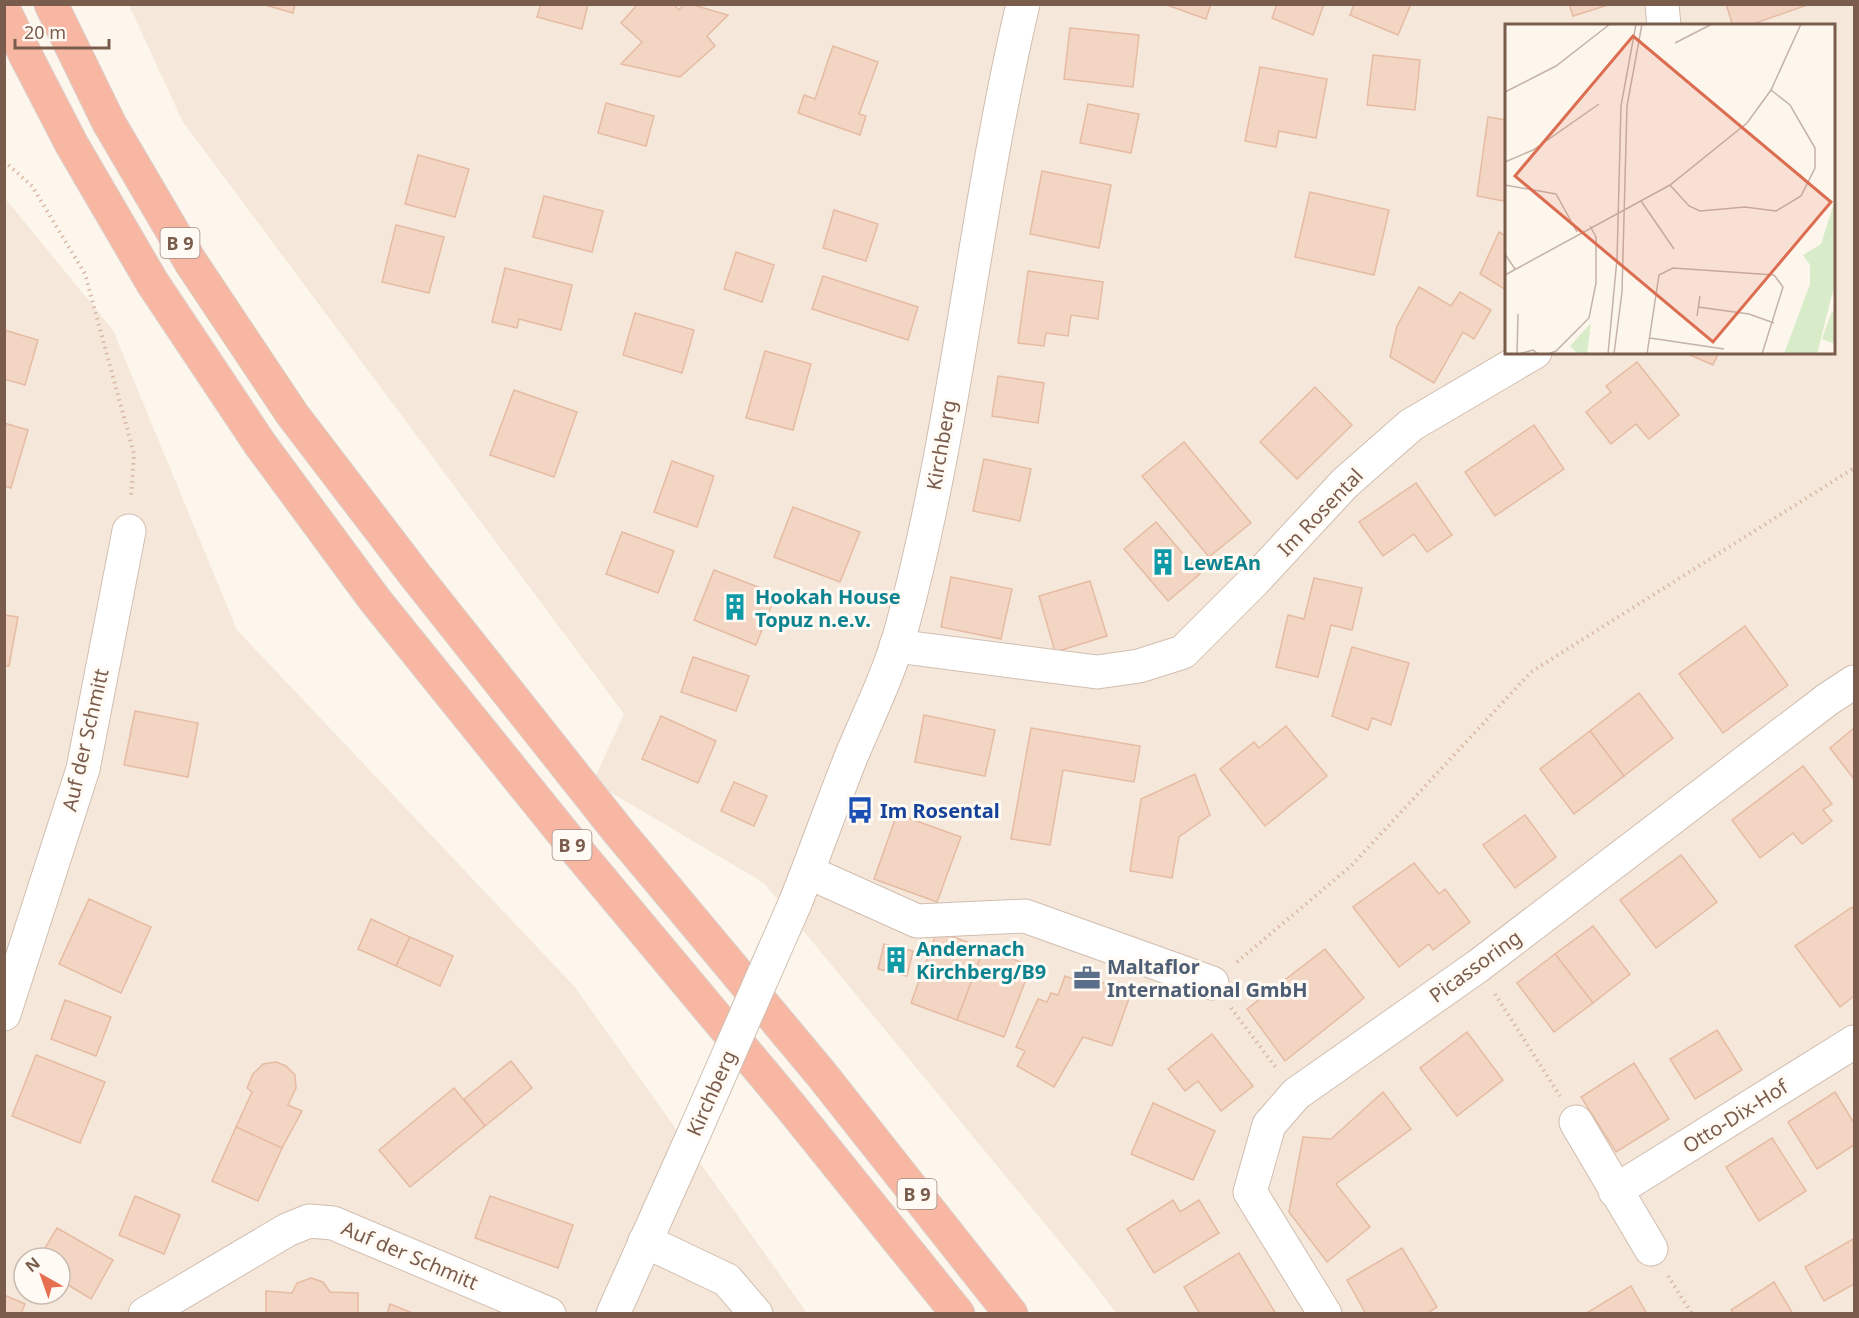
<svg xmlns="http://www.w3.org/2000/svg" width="1859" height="1318" viewBox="0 0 1859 1318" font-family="'Noto Sans',sans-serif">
<rect width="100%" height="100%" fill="#fdf6ec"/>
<g fill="#f5e8da" fill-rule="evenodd">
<path d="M129 5H1854V1313H1116L1092 1281 764 883 593 782 624 714 183 122ZM1506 26H1834V352H1506Z"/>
<path d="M4 197 113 330 237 630 574 986 807 1313H5ZM24 1258H60V1294H24Z"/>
</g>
<g fill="#f3d5c3" stroke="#e6bba3" stroke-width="1.5">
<polygon points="262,4 295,4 293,13"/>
<polygon points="541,4 588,4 582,29 537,17"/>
<polygon points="638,4 673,4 679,10 684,4 690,4 728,15 707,36 715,46 680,77 621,64 642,42 621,23"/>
<polygon points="1164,4 1211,4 1206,19"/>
<polygon points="1277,4 1324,4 1313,35 1272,18"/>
<polygon points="1354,4 1411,4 1398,35 1350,15"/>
<polygon points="1569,4 1611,4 1573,16"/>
<polygon points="1726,4 1810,4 1747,26 1733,26"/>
<polygon points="1070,28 1139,35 1133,87 1064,79"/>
<polygon points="833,46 878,62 859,114 866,116 860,135 798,113 804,95 815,99"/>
<polygon points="1373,55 1420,60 1415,110 1367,105"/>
<polygon points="1260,67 1327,79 1316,138 1279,131 1276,147 1245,141"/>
<polygon points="606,103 654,116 646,146 598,133"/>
<polygon points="1088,104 1139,114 1131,153 1080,143"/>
<polygon points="1488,117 1506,120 1506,186 1504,201 1477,196"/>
<polygon points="418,155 469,169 455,217 405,204"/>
<polygon points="1042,171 1111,185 1099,248 1030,234"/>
<polygon points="1310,192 1389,210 1374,275 1295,257"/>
<polygon points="544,196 603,211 592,252 533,237"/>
<polygon points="834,210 878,224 866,261 823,248"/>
<polygon points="396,225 444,237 429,293 382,282"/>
<polygon points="1499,232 1506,236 1506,290 1480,274"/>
<polygon points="736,252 774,265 762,302 724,289"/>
<polygon points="505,268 572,285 561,330 519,319 517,328 492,322"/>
<polygon points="1028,271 1103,282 1098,319 1071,315 1068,336 1046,333 1044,346 1018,343"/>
<polygon points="823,276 918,307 908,340 812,309"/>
<polygon points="1419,287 1451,306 1460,292 1491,310 1474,339 1463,332 1434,383 1390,357 1397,326"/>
<polygon points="635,313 694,330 682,373 623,355"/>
<polygon points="4,330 38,340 25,385 4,379"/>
<polygon points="765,351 811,364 793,430 746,418"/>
<polygon points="1683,352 1719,352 1713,365"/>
<polygon points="1637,362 1679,415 1649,439 1636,424 1611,444 1586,412 1611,392 1606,386"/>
<polygon points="998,376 1044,383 1038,423 992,416"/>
<polygon points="1315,387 1352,425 1297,479 1260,442"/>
<polygon points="514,390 577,412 554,477 490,455"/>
<polygon points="4,423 28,430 11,488 4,486"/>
<polygon points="1534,425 1564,469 1495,516 1465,472"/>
<polygon points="1184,442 1251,523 1209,557 1142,476"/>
<polygon points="984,459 1031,469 1020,521 973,511"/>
<polygon points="672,461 714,476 697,527 654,512"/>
<polygon points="1416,483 1452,535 1427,552 1414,534 1383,556 1359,522"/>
<polygon points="793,507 860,532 840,582 774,557"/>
<polygon points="1156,522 1200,574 1168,601 1124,549"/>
<polygon points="622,532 674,551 658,593 606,574"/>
<polygon points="714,570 776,594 756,645 694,620"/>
<polygon points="951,577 1012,589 1001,639 941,627"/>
<polygon points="1314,578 1362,588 1352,630 1331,625 1318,677 1276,667 1288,615 1304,619"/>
<polygon points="1090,581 1107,636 1055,652 1039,596"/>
<polygon points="4,615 18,617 9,666 4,666"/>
<polygon points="1745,626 1788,685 1723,733 1679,674"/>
<polygon points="1352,647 1409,663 1391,725 1372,718 1368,730 1332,716"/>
<polygon points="693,657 749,676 736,711 681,692"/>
<polygon points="1639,693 1673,738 1624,776 1590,731"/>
<polygon points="135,711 198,723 188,777 124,765"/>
<polygon points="924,715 995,730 985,776 915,762"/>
<polygon points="661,716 716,741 698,783 642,759"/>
<polygon points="1286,726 1327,776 1265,826 1220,769 1254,742 1259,748"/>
<polygon points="1031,728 1140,746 1134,782 1063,770 1050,845 1011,839"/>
<polygon points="1854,728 1854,779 1830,748"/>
<polygon points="1590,731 1624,776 1574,814 1540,769"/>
<polygon points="1803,766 1832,804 1823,810 1832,821 1802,844 1793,833 1760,858 1732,820"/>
<polygon points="1195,774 1210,815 1179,837 1172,878 1130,871 1141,799"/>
<polygon points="734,782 767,796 754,826 721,811"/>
<polygon points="897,814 961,837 937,902 874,879"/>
<polygon points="1525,815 1556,857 1515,888 1483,845"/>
<polygon points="1681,855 1717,902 1656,948 1620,900"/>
<polygon points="1414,863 1439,894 1445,889 1470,922 1433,950 1429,944 1399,967 1353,907"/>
<polygon points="89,899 151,927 121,993 59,964"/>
<polygon points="1852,907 1854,911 1854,996 1840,1007 1795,946"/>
<polygon points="371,919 410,937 396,966 358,949"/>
<polygon points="1593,926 1630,974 1593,1003 1555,954"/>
<polygon points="937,931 984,948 957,1020 911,1003"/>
<polygon points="410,937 453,956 440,986 396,966"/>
<polygon points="884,944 913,951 907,976 878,969"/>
<polygon points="984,948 1031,966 1004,1037 957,1020"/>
<polygon points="1325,949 1364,998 1285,1061 1247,1009"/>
<polygon points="1555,954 1593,1003 1554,1032 1517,983"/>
<polygon points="1065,976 1096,987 1098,981 1131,993 1112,1046 1083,1037 1054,1087 1017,1066 1025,1051 1016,1047 1038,999 1047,1002 1051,993 1058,995"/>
<polygon points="65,1000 111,1017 96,1056 51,1039"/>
<polygon points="1717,1030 1742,1070 1695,1099 1670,1059"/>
<polygon points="1467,1032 1503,1080 1457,1116 1420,1068"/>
<polygon points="1212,1034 1253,1086 1221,1111 1198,1081 1185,1091 1168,1069"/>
<polygon points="36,1055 105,1082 80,1143 12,1116"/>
<polygon points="511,1061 532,1088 485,1126 464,1099"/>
<polygon points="276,1062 286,1066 295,1075 296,1088 288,1105 302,1111 282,1148 236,1127 252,1092 247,1088 253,1074 263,1064"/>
<polygon points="1634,1063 1669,1119 1616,1152 1581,1097"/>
<polygon points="454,1088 485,1126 410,1187 379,1150"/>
<polygon points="1383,1092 1411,1129 1336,1184 1370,1227 1327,1262 1289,1212 1303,1137 1331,1139"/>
<polygon points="1835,1092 1854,1123 1854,1145 1817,1169 1788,1122"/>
<polygon points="1153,1103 1215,1131 1193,1180 1131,1154"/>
<polygon points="236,1127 282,1148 258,1201 212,1181"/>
<polygon points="1772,1138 1806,1191 1759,1221 1726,1167"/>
<polygon points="135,1196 180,1215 164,1254 119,1235"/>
<polygon points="490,1196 573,1225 558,1268 475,1238"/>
<polygon points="1173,1200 1180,1212 1199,1200 1219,1233 1154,1273 1127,1229"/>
<polygon points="57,1228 113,1260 91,1299 60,1280 60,1258 39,1258"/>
<polygon points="1853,1239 1854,1284 1824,1301 1805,1267"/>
<polygon points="1402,1248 1437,1307 1426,1314 1366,1314 1347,1280"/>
<polygon points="1239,1253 1276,1314 1200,1314 1184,1287"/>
<polygon points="311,1278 323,1282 330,1292 358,1293 358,1314 266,1314 266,1291 292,1293 297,1283"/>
<polygon points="1774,1282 1793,1314 1734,1314 1731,1310"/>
<polygon points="1631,1286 1647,1314 1585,1314"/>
<polygon points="4,1295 25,1304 21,1314 4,1314"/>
<polygon points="390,1304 415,1314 387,1314"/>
</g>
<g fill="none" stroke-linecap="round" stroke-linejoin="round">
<defs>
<g id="minor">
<polyline points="1662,4 1664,26"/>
<polyline points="896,646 1097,672 1139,666 1183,652 1255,580 1345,483 1411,425 1535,352"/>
<polyline points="808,872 917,921 1025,916 1212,983"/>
<path d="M796 901C815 853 832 805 851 757 868 716 889 674 901 631 957 426 974 211 1023 4"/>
<polyline points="4,1014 83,769 129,531"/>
<polyline points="1576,1122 1651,1249"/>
<polyline points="1615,1191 1854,1042"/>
<polyline points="645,1241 727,1280 756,1314"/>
<polyline points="145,1314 287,1230 309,1221 333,1223 549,1314"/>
<polyline points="613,1314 695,1131"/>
<polyline points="1325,1314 1250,1192 1269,1125 1296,1094 1478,966 1828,699 1854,682"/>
</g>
<g id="highway">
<polyline points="51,4 109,123 190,261 292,414 415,575 619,832 822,1075 1011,1314"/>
<polyline points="27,58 72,145 152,282 260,444 375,600 579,853 792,1108 958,1314"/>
</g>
</defs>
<use href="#minor" stroke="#d1beb0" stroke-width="35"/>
<use href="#highway" stroke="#dad1cd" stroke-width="35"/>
<g stroke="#d9b8a5" stroke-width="4" stroke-dasharray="1.5 4.5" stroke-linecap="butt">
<polyline points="4,161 32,186 85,274 134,454 131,498"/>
<polyline points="1237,962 1351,866 1531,672 1854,468"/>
<polyline points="1495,994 1560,1096"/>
<polyline points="1231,1008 1277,1069"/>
<polyline points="1668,1276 1692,1314"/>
</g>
<use href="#minor" stroke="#fff" stroke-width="33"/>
<use href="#highway" stroke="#f7b7a3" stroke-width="33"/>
<defs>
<polyline id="minor-bridge" points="695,1131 796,901"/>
<polyline id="highway-bridge" points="4,10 27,58"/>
</defs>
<use href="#minor-bridge" stroke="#d1beb0" stroke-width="35" stroke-linecap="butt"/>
<use href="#highway-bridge" stroke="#dad1cd" stroke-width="35" stroke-linecap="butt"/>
<use href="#minor-bridge" stroke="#fff" stroke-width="33"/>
<use href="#highway-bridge" stroke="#f7b7a3" stroke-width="33"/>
</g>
<defs>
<symbol id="building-bare" viewBox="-9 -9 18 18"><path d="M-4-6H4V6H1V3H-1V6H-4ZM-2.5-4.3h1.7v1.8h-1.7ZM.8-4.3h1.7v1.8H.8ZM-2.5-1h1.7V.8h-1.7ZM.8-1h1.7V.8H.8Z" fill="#0f9aa8" stroke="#fffaf3" stroke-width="2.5" paint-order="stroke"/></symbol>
<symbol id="bus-bare" viewBox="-9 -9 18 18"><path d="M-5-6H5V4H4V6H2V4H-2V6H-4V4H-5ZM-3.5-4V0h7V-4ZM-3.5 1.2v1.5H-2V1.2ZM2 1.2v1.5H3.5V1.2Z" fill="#1a4fb4" stroke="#fffaf3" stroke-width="2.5" paint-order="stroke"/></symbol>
<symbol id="office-bare" viewBox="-9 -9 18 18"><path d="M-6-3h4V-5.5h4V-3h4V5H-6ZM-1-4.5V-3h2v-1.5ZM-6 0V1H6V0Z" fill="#5c6f8a" stroke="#fffaf3" stroke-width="2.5" paint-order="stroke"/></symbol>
</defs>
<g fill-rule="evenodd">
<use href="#building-bare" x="1144" y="543" width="38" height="38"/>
<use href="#building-bare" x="716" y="588" width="38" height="38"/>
<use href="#bus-bare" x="841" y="791" width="38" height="38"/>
<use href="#building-bare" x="877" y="941" width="38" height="38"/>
<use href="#office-bare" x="1068" y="959" width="38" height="38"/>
</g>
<g text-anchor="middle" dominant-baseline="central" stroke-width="6" stroke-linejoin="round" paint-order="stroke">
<g fill="#fffaf3" stroke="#a28b7f" stroke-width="1.5">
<rect x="160.5" y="228" width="39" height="30" rx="4.5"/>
<rect x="552.5" y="830" width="39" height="30" rx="4.5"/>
<rect x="897.5" y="1179" width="39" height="30" rx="4.5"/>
</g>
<g font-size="18" font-weight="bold" fill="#7a5c4d">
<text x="180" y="243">B 9</text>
<text x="572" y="845">B 9</text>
<text x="917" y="1194">B 9</text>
</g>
<g font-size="20" fill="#7a5c4d" stroke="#fffaf3">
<text transform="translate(941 445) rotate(-80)">Kirchberg</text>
<text transform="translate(1320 512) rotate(-46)">Im Rosental</text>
<text transform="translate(85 740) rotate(-77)">Auf der Schmitt</text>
<text transform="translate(1475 966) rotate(-36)">Picassoring</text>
<text transform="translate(711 1093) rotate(-66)">Kirchberg</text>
<text transform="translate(1735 1116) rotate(-32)">Otto-Dix-Hof</text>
<text transform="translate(410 1255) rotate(23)">Auf der Schmitt</text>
</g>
<g font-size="20" font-weight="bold" fill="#0d838f" stroke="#fffaf3" text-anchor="start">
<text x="1183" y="562">LewEAn</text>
<text x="755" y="596">Hookah House<tspan x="755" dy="23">Topuz n.e.v.</tspan></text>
<text x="916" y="948">Andernach<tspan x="916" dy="23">Kirchberg/B9</tspan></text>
</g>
<g font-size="20" font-weight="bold" fill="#164399" stroke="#fffaf3" text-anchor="start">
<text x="880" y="810">Im Rosental</text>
</g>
<g font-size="20" font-weight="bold" fill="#4e5e75" stroke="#fffaf3" text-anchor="start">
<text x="1107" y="966">Maltaflor<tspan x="1107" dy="23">International GmbH</tspan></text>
</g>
</g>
<g transform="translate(1505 24)">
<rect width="330" height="330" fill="#fdf6ec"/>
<path d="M330 176V259L312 330H279L305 260V241L298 231 316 220ZM327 287 330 289V320L317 315ZM86 299 82 330H73L65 322Z" fill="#d8ecc9"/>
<path fill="none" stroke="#c5b3a7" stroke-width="1.5" d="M170 19 207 0M0 68 51 42 105 0M0 138 28 126 94 80M0 161 51 170 72 208M165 161 184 182 195 187 240 183 271 187 296 172 310 144V124L285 81 266 66M136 177 169 225M0 230 10 245M0 251 165 161 242 99 266 66 296 0M193 283 244 290 269 299M192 292 195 272M145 314 219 325M12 330 13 290M14 330 28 326 33 330M43 330 51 327 84 294 91 259V213L85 202M103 330 112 235 116 82 131 0M109 330 117 268 122 82 137 0M142 330 154 251 168 244 269 251 278 263 257 330"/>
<path fill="#dc6d51" fill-opacity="0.15" stroke="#dc6d51" stroke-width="3" d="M128 12 326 178 208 318 10 152Z"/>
<rect width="330" height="330" fill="none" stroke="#7a5c4d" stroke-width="3"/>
</g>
<rect width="1859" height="1318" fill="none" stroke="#7a5c4d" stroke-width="12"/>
<g transform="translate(42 1276) rotate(320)"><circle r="28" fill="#fffaf3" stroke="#cabbb1" stroke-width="1.5"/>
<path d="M0-4.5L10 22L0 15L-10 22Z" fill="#e76f51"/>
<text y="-9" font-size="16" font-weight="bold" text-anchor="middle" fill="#7a5c4d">N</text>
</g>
<path d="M15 39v9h94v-9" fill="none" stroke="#7a5c4d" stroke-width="3"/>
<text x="24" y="39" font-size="18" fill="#7a5c4d" stroke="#fffaf3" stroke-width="4.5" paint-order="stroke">20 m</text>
</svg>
